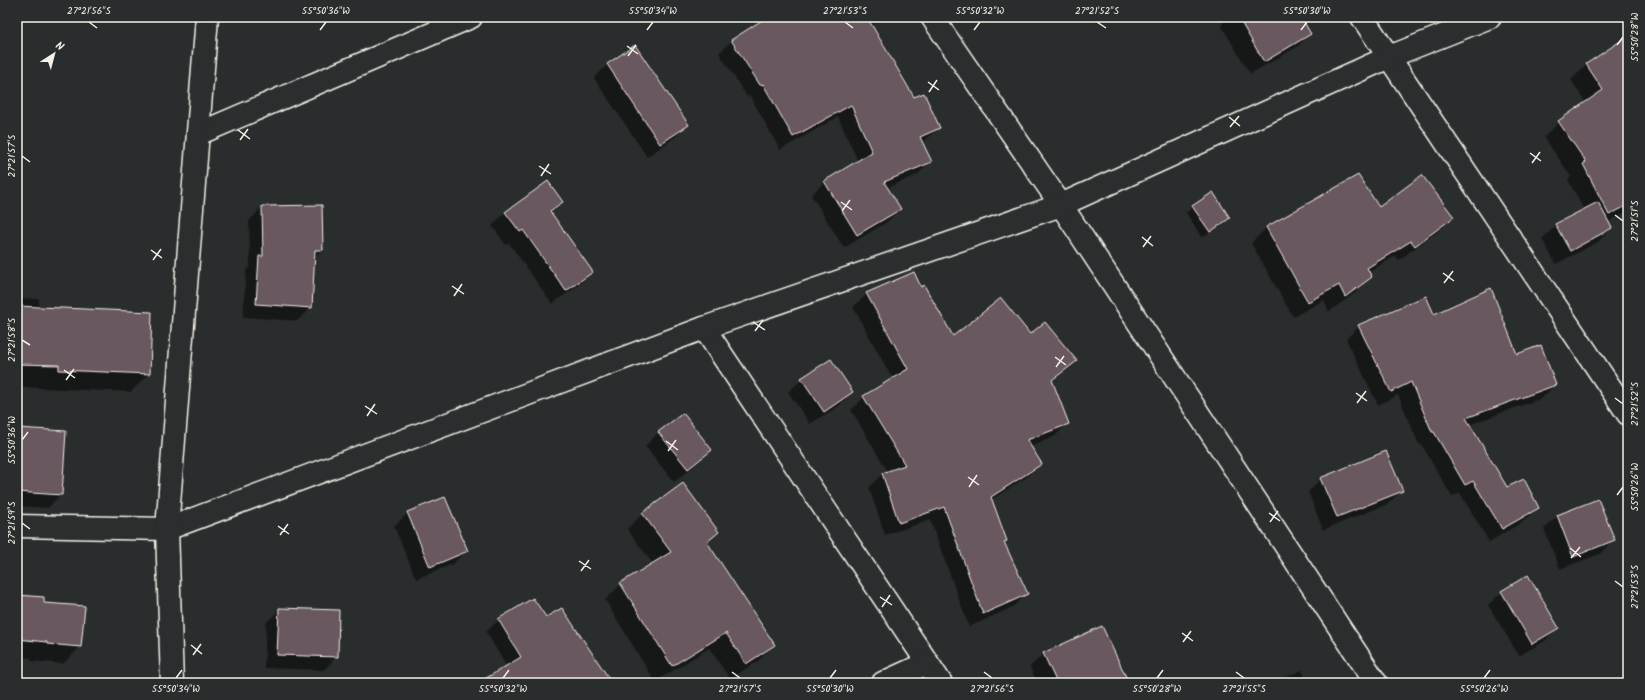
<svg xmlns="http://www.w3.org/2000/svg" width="1645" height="700" viewBox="0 0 1645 700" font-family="Kalam,sans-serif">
<rect width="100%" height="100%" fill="#2a2d2e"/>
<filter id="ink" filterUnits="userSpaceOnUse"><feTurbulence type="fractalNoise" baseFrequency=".025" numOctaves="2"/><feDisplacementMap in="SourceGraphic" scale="8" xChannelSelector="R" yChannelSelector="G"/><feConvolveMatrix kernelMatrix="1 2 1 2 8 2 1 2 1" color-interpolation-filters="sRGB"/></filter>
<g filter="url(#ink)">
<g fill="#0007">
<polygon points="769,17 871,17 874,23 871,26 914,99 939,127 926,140 922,142 930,162 917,175 887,188 900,209 887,222 844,248 811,195 824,182 858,162 838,117 780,150 750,96 747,97 719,53 732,40"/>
<polygon points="1229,17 1300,17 1310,34 1297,47 1250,74 1221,25"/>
<polygon points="1622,41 1628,50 1628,211 1608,222 1611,228 1598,242 1556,264 1542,239 1556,225 1584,210 1568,180 1571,177 1544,137 1559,122 1586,103 1571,80 1586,65"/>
<polygon points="634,46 688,125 674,138 647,157 594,78 607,65"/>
<polygon points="562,202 550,213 592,272 579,285 552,304 509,243 506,245 492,226 505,212"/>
<polygon points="1193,206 1229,218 1222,224 1202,238 1186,213"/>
<polygon points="262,207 322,250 314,258 311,308 297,321 243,317 246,271 250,266 249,221"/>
<polygon points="1453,217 1437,232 1399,260 1395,256 1368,273 1370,277 1355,293 1329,312 1324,300 1293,317 1251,243 1267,227"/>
<polygon points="920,288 953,338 1030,335 1075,360 1052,382 1067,424 1054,437 1030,447 1041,464 1027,477 991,500 1006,541 1003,543 1027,593 1013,607 969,627 930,520 885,535 869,488 882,474 888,472 851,410 864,397 893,380 853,307 867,294"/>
<polygon points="17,298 39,299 39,308 149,374 131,392 17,387"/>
<polygon points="1433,315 1516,355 1555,385 1542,398 1469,425 1507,489 1537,508 1524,521 1489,542 1460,493 1452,497 1421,444 1419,445 1398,395 1378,405 1346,339 1359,326"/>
<polygon points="802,379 852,392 839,406 810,424 788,392"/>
<polygon points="17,429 61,494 48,508 17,506"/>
<polygon points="659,432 711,450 698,463 674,482 645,446"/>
<polygon points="1321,479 1401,491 1388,504 1323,530 1308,492"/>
<polygon points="408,513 466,551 453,564 416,579 394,526"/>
<polygon points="643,513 718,532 707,543 774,645 758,661 730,679 709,648 655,682 605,600 621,584 653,564 627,529"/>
<polygon points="1558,516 1613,540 1600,554 1560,569 1544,529"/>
<polygon points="1502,592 1558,627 1545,641 1519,656 1488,605"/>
<polygon points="17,596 43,604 80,647 63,664 31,661 31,658 17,657"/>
<polygon points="280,609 337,656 324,670 264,668 266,623"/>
<polygon points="545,619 611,683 480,683 507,667 486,632 499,620"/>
<polygon points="1101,627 1125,683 1037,683 1030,667 1043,654"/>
<polygon points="1302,670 1308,683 1271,683"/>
</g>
<g fill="#69585f" stroke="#f4f1e8">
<polygon points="767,17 867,17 914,97 924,93 940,128 920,137 932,162 884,182 901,209 857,235 824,181 872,152 851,105 793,137 763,84 760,85 731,40"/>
<polygon points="1238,17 1301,17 1311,34 1264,62"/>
<polygon points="1628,36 1628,205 1609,215 1583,164 1586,162 1558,121 1603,90 1586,64"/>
<polygon points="635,45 689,125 660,144 607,64"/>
<polygon points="1358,175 1379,207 1422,175 1454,217 1415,246 1411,241 1367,268 1372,277 1345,297 1339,285 1308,302 1266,227"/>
<polygon points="548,181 563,202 550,211 593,272 566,291 523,230 520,232 505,212"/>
<polygon points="1213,192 1230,218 1210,232 1192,206"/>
<polygon points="1598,202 1612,228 1570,251 1555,224"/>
<polygon points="322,205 323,250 315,250 312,308 256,304 259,256 263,256 262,206"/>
<polygon points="914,272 921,287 924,285 953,336 1001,298 1030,334 1045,322 1077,361 1052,380 1069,424 1027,440 1042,464 991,497 1007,541 1004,542 1028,594 983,614 944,507 899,523 882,473 905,465 863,396 908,369 866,293"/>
<polygon points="1491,288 1517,354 1541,345 1556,385 1466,418 1507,487 1524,479 1539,508 1502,529 1473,481 1465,485 1434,432 1432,432 1411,382 1391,392 1358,325 1426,296 1434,314"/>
<polygon points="17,306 152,312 150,374 59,370 59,365 17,364"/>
<polygon points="831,359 853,392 824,412 801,378"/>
<polygon points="683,413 712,450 688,469 658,432"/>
<polygon points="17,428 66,431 62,495 17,492"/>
<polygon points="1386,451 1403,491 1337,517 1320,478"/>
<polygon points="683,483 719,532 707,542 775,645 746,664 726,633 672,666 620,583 671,552 642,513"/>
<polygon points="445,497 468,551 430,567 407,512"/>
<polygon points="1598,499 1615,540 1573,557 1557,515"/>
<polygon points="1528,575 1559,628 1532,644 1501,591"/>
<polygon points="17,595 44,597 44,603 85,606 81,647 47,644 47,642 17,639"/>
<polygon points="533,598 546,617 562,608 612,683 478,683 521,657 498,619"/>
<polygon points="279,608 339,610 338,657 277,655"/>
<polygon points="1102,626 1129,683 1057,683 1043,653"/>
</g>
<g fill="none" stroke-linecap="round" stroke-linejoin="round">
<defs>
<g id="minor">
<polyline points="932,17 1061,205 1376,683"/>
<polyline points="1362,17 1628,414"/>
<polyline points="198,134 471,17"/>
<polyline points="704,328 941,683"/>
<polyline points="17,526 167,529 704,328 1061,205 1389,57 1490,17"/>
<polyline points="172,683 167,529 207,17"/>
<polyline points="883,683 927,663"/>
</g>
</defs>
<use href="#minor" stroke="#f4f1e8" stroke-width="25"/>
<use href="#minor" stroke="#2a2d2e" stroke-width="22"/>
</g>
</g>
<path fill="none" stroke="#f4f1e8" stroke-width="1.5" d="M89 22 97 28M845 22 853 28M1097 22 1106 28M320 30 326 22M647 30 653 22M974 30 980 22M1301 30 1307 22M1617 45 1623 37M627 46 638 54M628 56 636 45M928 82 939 90M929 92 937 80M1229 117 1240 126M1230 127 1239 116M238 130 250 139M240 140 248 129M1530 153 1541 161M22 156 30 162M1532 163 1540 152M539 166 551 174M541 176 549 164M841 202 852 210M842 211 850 200M1615 215 1623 221M1142 237 1153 246M1143 247 1151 236M151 250 162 258M153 260 161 249M1443 273 1454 281M1444 283 1453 271M452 286 464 294M454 296 462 284M753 322 765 330M755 331 763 320M22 340 30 345M1055 357 1066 365M1056 367 1064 356M64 370 75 378M66 380 74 369M1356 393 1367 401M1615 398 1623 404M1357 403 1366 391M365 406 377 414M367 416 375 404M22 440 28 432M666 441 678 450M668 451 676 440M968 477 979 485M969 487 977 475M1617 495 1623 487M1269 513 1280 521M1270 522 1278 511M22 523 30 529M278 526 289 534M280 535 288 524M1570 548 1581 557M1571 558 1580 547M579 561 591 569M581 571 589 560M1615 581 1623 587M880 597 892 605M882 607 890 595M1182 633 1193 641M1183 642 1191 631M191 645 202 654M193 655 201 644M732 672 740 678M984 672 992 678M1236 672 1244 678M176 678 182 670M503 678 509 670M830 678 836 670M1157 678 1163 670M1484 678 1490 670"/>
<rect width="1645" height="700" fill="none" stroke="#2a2d2e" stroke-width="44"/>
<g transform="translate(54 54) rotate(36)" stroke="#2a2d2e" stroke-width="3" paint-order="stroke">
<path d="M0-3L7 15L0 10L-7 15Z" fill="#f4f1e8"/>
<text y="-6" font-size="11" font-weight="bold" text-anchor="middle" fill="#f4f1e8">N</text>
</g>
<rect x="22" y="22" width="1601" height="656" fill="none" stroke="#f4f1e8" stroke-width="1.5"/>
<g font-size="10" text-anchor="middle" fill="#f4f1e8">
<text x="89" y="14">27°21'56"S</text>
<text x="326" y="14">55°50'36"W</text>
<text x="653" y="14">55°50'34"W</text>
<text x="845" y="14">27°21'53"S</text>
<text x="980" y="14">55°50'32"W</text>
<text x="1097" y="14">27°21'52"S</text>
<text x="1307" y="14">55°50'30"W</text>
<text transform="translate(1634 37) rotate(-90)" y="4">55°50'28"W</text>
<text transform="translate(11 156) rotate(-90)" y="4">27°21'57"S</text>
<text transform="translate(1634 221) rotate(-90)" y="4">27°21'51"S</text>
<text transform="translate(11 340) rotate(-90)" y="4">27°21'58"S</text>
<text transform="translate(1634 404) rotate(-90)" y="4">27°21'52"S</text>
<text transform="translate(11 440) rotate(-90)" y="4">55°50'36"W</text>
<text transform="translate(1634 487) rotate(-90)" y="4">55°50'26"W</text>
<text transform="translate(11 523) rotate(-90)" y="4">27°21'59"S</text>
<text transform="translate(1634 587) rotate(-90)" y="4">27°21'53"S</text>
<text x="176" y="692">55°50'34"W</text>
<text x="503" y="692">55°50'32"W</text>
<text x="740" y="692">27°21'57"S</text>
<text x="830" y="692">55°50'30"W</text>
<text x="992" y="692">27°21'56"S</text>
<text x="1157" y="692">55°50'28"W</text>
<text x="1244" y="692">27°21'55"S</text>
<text x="1484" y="692">55°50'26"W</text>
</g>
</svg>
